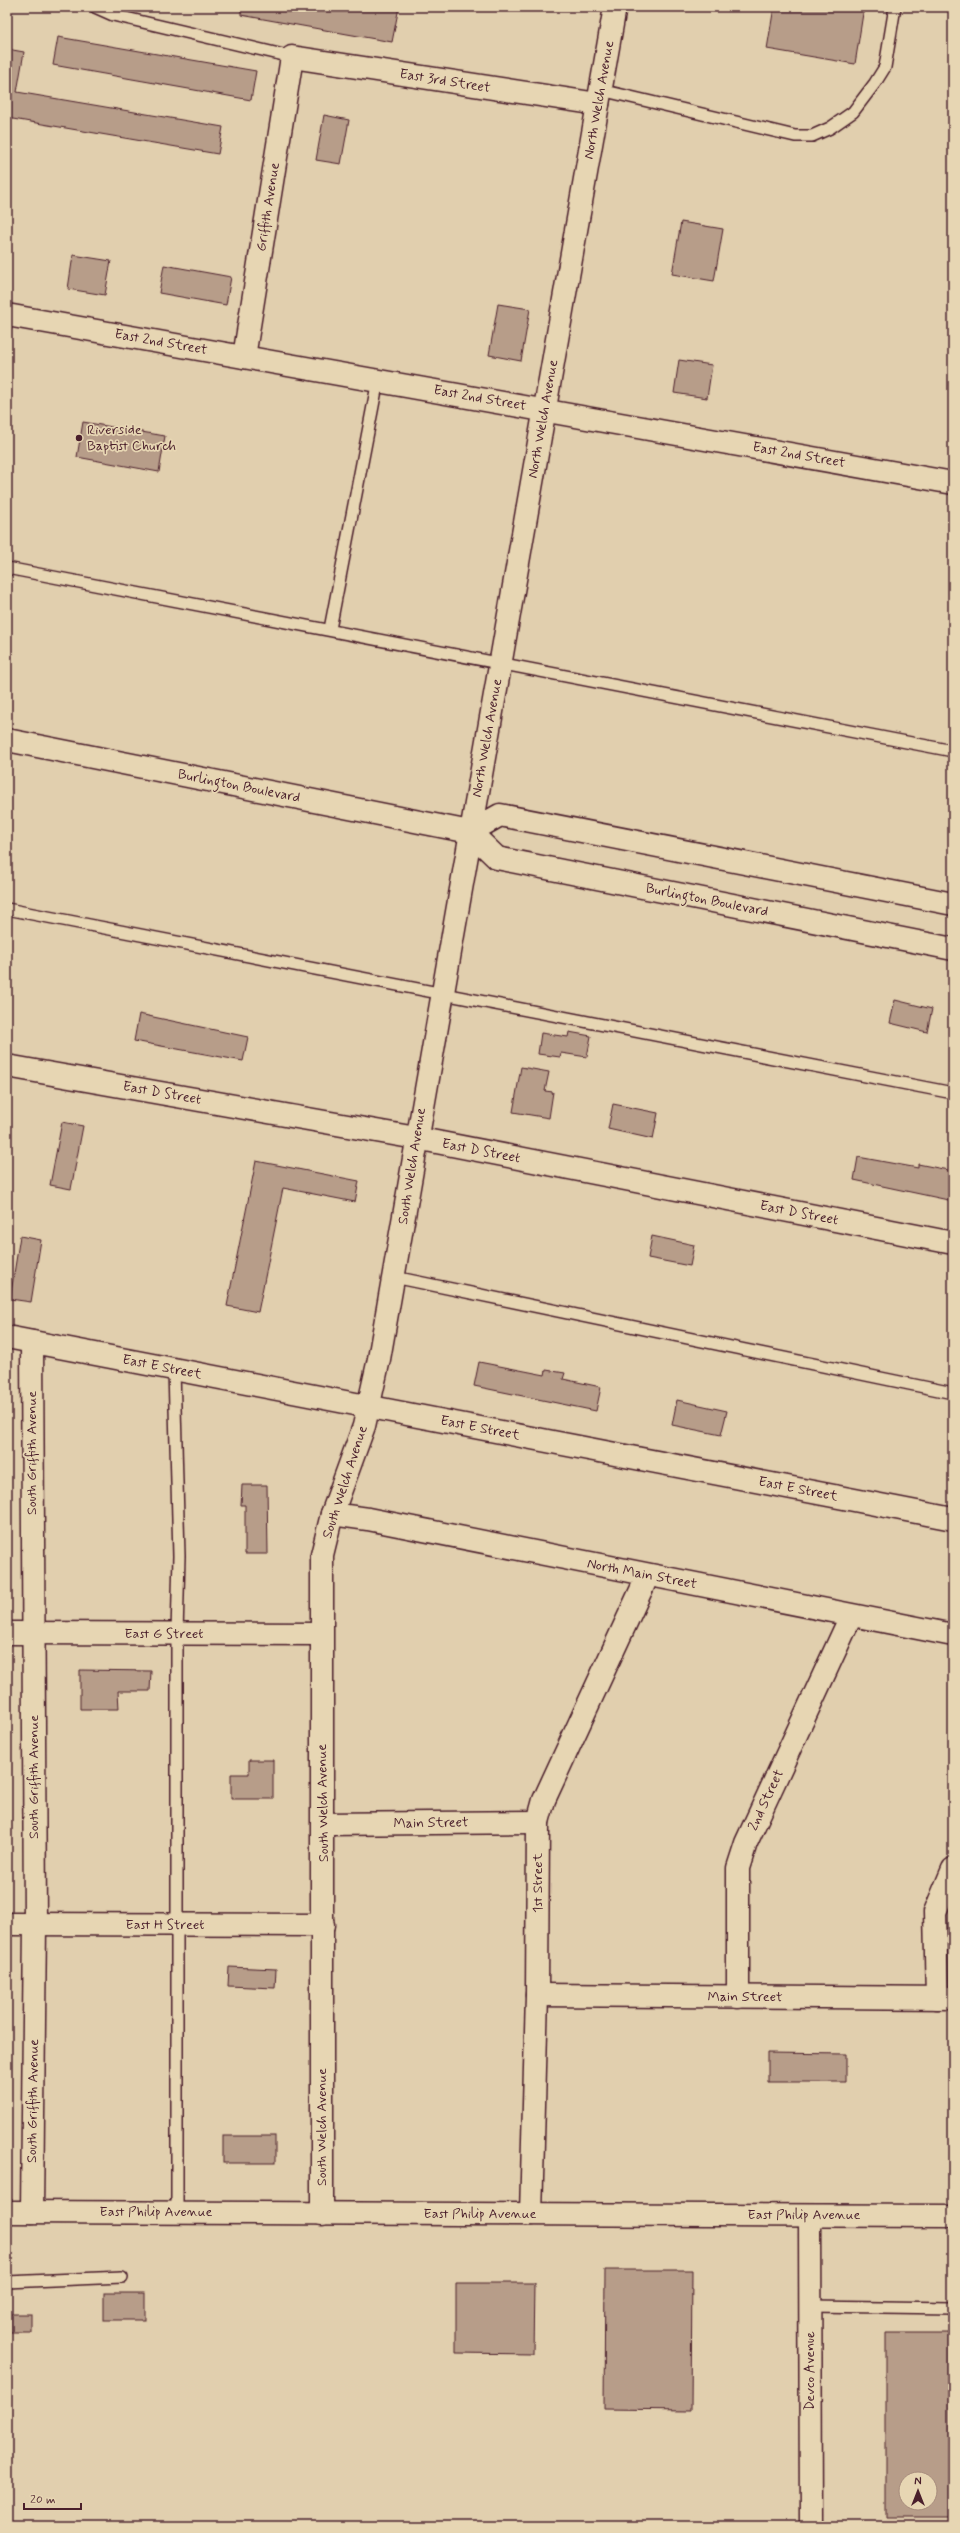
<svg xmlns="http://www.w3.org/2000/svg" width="960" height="2533" viewBox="0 0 960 2533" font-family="Mynerve,sans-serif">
<rect width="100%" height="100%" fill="#e1cfae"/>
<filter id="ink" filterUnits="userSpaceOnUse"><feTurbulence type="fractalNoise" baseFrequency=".025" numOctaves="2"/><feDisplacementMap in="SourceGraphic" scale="8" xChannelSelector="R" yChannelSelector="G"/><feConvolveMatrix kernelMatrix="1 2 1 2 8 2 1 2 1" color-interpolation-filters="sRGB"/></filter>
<g filter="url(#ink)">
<g fill="#b79d89" stroke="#4a1f2b" fill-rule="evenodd">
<polygon points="241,7 399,7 392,42 241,15"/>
<polygon points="774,7 864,7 855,64 767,49"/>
<polygon points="58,37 256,71 251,100 53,65"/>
<polygon points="7,49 24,52 17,92 223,127 218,154 7,118"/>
<polygon points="324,115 349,120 341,164 316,160"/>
<polygon points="681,222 723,229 714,281 672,274"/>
<polygon points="73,255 111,261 105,295 68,289"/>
<polygon points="164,265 231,277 226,305 159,293"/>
<polygon points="498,304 530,309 521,361 489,355"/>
<polygon points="679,360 712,365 707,398 674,393"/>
<polygon points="83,422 165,436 159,472 77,457"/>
<polygon points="895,1000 932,1009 927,1032 890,1023"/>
<polygon points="139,1014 248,1037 243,1061 134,1041"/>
<polygon points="569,1032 591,1036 587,1057 561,1053 560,1057 538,1054 541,1033 568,1037"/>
<polygon points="521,1067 549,1072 545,1091 553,1092 549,1118 513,1112"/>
<polygon points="613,1104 658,1113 653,1139 608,1129"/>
<polygon points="62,1122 83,1126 71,1189 50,1185"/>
<polygon points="858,1157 918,1168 918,1164 953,1171 953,1201 854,1180"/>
<polygon points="256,1161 359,1181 355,1202 283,1188 258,1312 227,1306"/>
<polygon points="20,1236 41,1240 31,1302 10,1299"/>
<polygon points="652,1236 694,1245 690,1266 648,1258"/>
<polygon points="479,1362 545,1375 546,1370 565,1373 563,1379 601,1387 596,1411 474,1386"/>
<polygon points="677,1400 727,1411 721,1435 672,1425"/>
<polygon points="242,1485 267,1485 268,1554 245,1554 245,1505 241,1505"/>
<polygon points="80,1670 151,1671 150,1691 118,1691 119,1709 80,1709"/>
<polygon points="249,1760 273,1760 273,1799 231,1799 231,1774 249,1774"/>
<polygon points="229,1967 276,1969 275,1988 228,1986"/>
<polygon points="768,2053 846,2054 846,2082 768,2082"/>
<rect x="223" y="2136" width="52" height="27"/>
<polygon points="605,2270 692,2270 691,2410 604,2409"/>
<polygon points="456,2283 534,2283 533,2354 456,2353"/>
<rect x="104" y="2293" width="41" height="27"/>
<rect x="7" y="2314" width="24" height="18"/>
<path d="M886 2333H953V2517H886ZM906 2479H930V2503H906Z"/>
</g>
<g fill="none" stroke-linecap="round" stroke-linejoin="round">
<defs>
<g id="service">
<polyline points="95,7 113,15 292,57"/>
<polyline points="601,90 795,136 812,136 830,128 853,112 875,83 885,67 895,7"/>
<polyline points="7,568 953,751"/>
<polyline points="330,629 378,380"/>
<polyline points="7,909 953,1093"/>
<polyline points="394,1277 953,1393"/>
<polyline points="174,1370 179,1556 177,1634 177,2212"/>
<polyline points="7,2282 122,2277"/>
<polyline points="810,2306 953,2308"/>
</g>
<g id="minor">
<polyline points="7,315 953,483"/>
<polyline points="244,357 292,57 598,104"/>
<polyline points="7,1066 416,1138 953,1243"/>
<polyline points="7,1337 953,1519"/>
<polyline points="32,1342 35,1924 32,2212"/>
<polyline points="332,1514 368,1519 953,1635"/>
<polyline points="7,1633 321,1634"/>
<polyline points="323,1824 538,1822"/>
<polyline points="7,1924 323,1925"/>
<polyline points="537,1995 953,1998"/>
<polyline points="738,1997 738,1868 746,1843 851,1616"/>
<polyline points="937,1998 935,1912 953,1869"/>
<polyline points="322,2214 322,1555 332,1514 364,1426 379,1359 615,7"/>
<polyline points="531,2214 537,1995 538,1822 544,1800 648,1575"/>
<polyline points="810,2216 811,2526"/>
</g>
<g id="tertiary">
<polyline points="7,740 470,832 497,858 953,949"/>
<polyline points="470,832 500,815 953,904"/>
</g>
<polyline id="secondary" points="7,2212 953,2216"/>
</defs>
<use href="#service" stroke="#4a1f2b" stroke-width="14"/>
<use href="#minor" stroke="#4a1f2b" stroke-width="25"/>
<use href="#tertiary" stroke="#4a1f2b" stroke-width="25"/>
<use href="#secondary" stroke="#4a1f2b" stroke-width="25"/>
<use href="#service" stroke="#e7d6b3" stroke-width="11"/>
<use href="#minor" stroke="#e7d6b3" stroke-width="22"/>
<use href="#tertiary" stroke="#e7d6b3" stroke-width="22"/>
<use href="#secondary" stroke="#e7d6b3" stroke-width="22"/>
</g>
</g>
<circle fill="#4a1f2b" stroke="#e7d6b3" stroke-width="1.5" cx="79" cy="438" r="4"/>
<g text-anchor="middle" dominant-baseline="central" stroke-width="3.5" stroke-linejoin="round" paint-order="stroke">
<g font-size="14" fill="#4a1f2b" stroke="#e7d6b3">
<text transform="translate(445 81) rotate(9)">East 3rd Street</text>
<text transform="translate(599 100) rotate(-80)">North Welch Avenue</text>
<text transform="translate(268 207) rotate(-81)">Griffith Avenue</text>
<text transform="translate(161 342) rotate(10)">East 2nd Street</text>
<text transform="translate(480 398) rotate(10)">East 2nd Street</text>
<text transform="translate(543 419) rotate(-80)">North Welch Avenue</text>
<text transform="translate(799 455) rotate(10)">East 2nd Street</text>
<text transform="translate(487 738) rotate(-80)">North Welch Avenue</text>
<text transform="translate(239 786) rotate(11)">Burlington Boulevard</text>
<text transform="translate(707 900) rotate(11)">Burlington Boulevard</text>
<text transform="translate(162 1093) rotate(10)">East D Street</text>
<text transform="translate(481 1151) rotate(11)">East D Street</text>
<text transform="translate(412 1166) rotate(-81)">South Welch Avenue</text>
<text transform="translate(799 1213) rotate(11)">East D Street</text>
<text transform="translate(162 1367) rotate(11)">East E Street</text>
<text transform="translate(480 1428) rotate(11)">East E Street</text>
<text transform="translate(32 1453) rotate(-90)">South Griffith Avenue</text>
<text transform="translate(345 1482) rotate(-72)">South Welch Avenue</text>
<text transform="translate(798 1489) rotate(11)">East E Street</text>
<text transform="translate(642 1574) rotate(11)">North Main Street</text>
<text x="164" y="1634">East G Street</text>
<text transform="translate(34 1777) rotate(-90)">South Griffith Avenue</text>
<text transform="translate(766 1800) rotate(-65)">2nd Street</text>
<text transform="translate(323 1803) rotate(-91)">South Welch Avenue</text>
<text transform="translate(431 1823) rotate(-1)">Main Street</text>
<text transform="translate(538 1883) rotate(-90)">1st Street</text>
<text x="165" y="1925">East H Street</text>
<text x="745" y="1997">Main Street</text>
<text transform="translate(33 2101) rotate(-89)">South Griffith Avenue</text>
<text transform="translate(322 2127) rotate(-90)">South Welch Avenue</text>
<text x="156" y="2212">East Philip Avenue</text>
<text x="480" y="2214">East Philip Avenue</text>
<text x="804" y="2215">East Philip Avenue</text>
<text transform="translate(810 2371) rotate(-90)">Devco Avenue</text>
</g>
<g font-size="14" fill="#4a1f2b" stroke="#e7d6b3" text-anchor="start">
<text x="87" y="430">Riverside<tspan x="87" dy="16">Baptist Church</tspan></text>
</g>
</g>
<rect width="960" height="2533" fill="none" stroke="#e7d6b3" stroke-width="24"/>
<rect x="12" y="12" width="936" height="2509" fill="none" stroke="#4a1f2b" stroke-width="1.5" filter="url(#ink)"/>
<g transform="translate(918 2491)"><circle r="19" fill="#e7d6b3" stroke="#a88d7d"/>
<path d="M0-3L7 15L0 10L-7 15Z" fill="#4a1f2b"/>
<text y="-6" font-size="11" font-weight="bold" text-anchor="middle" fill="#4a1f2b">N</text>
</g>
<path d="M24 2503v6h57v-6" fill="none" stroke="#4a1f2b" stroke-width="2"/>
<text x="30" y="2503" font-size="12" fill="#4a1f2b" stroke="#e7d6b3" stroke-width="3" paint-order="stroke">20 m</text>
</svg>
